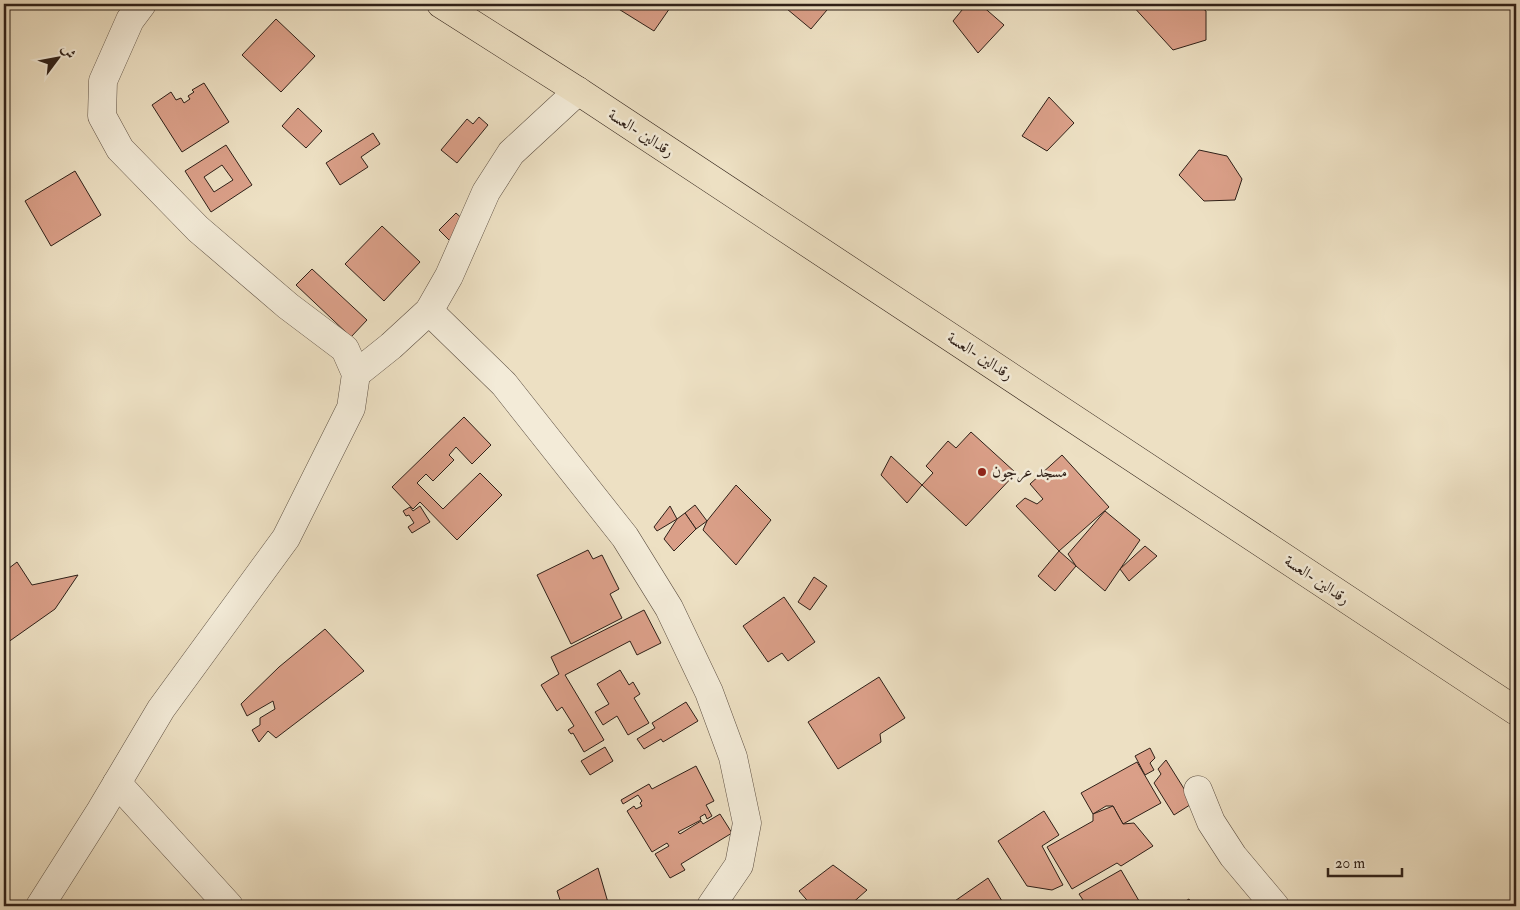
<svg xmlns="http://www.w3.org/2000/svg" width="1520" height="910" viewBox="0 0 1520 910" font-family="'IM FELL Double Pica',Amiri,serif">
<rect width="100%" height="100%" fill="#ede0c3"/>
<filter id="stains"><feTurbulence type="fractalNoise" baseFrequency=".004" numOctaves="4"/><feColorMatrix values="0 0 0 0 .2 0 0 0 0 .09 0 0 0 0 .02 0 0 0 .5 -.17"/></filter>
<radialGradient id="worn" r=".72"><stop offset=".6" stop-color="#630" stop-opacity="0"/><stop offset="1" stop-color="#630" stop-opacity=".3"/></radialGradient>
<g fill="#da9f88" stroke="#2f2018" fill-rule="evenodd">
<polygon points="620,4 671,4 672,5 654,31 617,8"/>
<polygon points="781,4 832,4 811,29"/>
<polygon points="967,4 980,4 1004,25 978,53 953,21"/>
<polygon points="1131,4 1197,4 1206,11 1206,40 1173,50"/>
<polygon points="276,19 315,56 281,92 242,55"/>
<polygon points="204,83 229,122 182,152 152,105 171,92 176,100 181,98 184,103 190,99 188,96 194,92 192,90"/>
<polygon points="1049,97 1074,123 1047,151 1022,136"/>
<polygon points="298,108 322,131 306,148 282,126"/>
<polygon points="479,117 488,125 457,163 441,150 467,119 473,124"/>
<polygon points="373,133 380,144 361,157 368,167 340,185 326,163"/>
<path d="M226 145 252 185 211 212 185 171ZM222 165 233 180 214 192 204 177Z"/>
<polygon points="1199,150 1227,156 1242,179 1235,200 1204,201 1179,175"/>
<polygon points="75,171 101,215 51,246 25,201"/>
<polygon points="456,213 467,223 450,241 439,230"/>
<polygon points="382,226 420,262 384,301 345,264"/>
<polygon points="312,269 367,320 351,337 296,285"/>
<polygon points="464,417 491,445 472,464 456,447 449,455 454,460 433,481 426,474 417,483 443,509 480,473 502,495 457,540 420,502 413,509 392,487"/>
<polygon points="971,432 1016,473 966,526 922,485 933,473 926,466 948,441 956,448"/>
<polygon points="1062,455 1109,507 1059,551 1016,506 1025,498 1037,504 1043,499 1030,484"/>
<polygon points="891,456 922,485 907,503 881,475"/>
<polygon points="736,485 771,520 736,565 703,530 707,521"/>
<polygon points="695,505 707,521 696,529 685,513"/>
<polygon points="420,506 430,522 412,533 408,527 414,523 409,515 406,516 403,511 410,507 413,511"/>
<polygon points="670,506 677,519 657,531 654,527"/>
<polygon points="1105,511 1140,540 1105,591 1076,566 1068,554"/>
<polygon points="685,513 696,529 674,551 664,539 677,519"/>
<polygon points="1145,546 1157,556 1129,581 1120,569"/>
<polygon points="588,550 593,559 602,555 619,589 610,594 622,618 571,644 537,575"/>
<polygon points="1059,551 1076,566 1055,591 1038,576"/>
<polygon points="17,562 32,585 78,575 55,609 4,645 4,572"/>
<polygon points="814,577 827,586 810,610 798,602"/>
<polygon points="784,597 815,642 788,661 782,653 768,662 743,626"/>
<polygon points="644,610 661,643 637,655 630,641 565,675 604,740 584,752 573,733 571,734 568,730 574,726 562,707 557,711 541,685 559,674 551,657"/>
<polygon points="325,629 364,671 276,738 268,731 259,742 252,730 260,725 260,718 275,709 273,701 247,716 241,704 279,667"/>
<polygon points="620,670 629,685 633,682 640,694 634,698 649,723 628,735 617,716 603,725 595,712 609,704 597,684"/>
<polygon points="879,677 905,718 880,734 881,742 838,769 808,722"/>
<polygon points="686,702 698,721 663,742 661,739 644,749 637,739 655,728 652,723"/>
<polygon points="605,747 613,761 590,775 581,761"/>
<polygon points="1150,748 1155,758 1150,763 1154,770 1145,775 1135,756"/>
<polygon points="1166,760 1193,803 1174,815 1154,783 1161,774 1158,769"/>
<polygon points="1137,762 1161,803 1123,824 1113,806 1106,806 1093,814 1081,793"/>
<polygon points="696,766 714,801 706,805 712,816 707,819 705,814 700,817 701,820 678,832 680,834 701,821 703,824 720,814 732,833 681,864 685,870 670,878 655,854 669,846 667,843 652,852 627,811 634,806 636,809 642,806 640,803 642,801 638,795 623,804 621,800 649,784 652,789"/>
<polygon points="1113,806 1123,824 1134,823 1153,846 1121,866 1117,863 1072,889 1047,847 1093,821 1093,814"/>
<polygon points="1044,811 1059,835 1042,846 1063,885 1052,890 1027,886 998,841"/>
<polygon points="833,865 867,890 849,906 812,906 799,891"/>
<polygon points="598,868 609,906 562,906 557,891"/>
<polygon points="1121,870 1142,906 1087,906 1079,894"/>
<polygon points="988,878 1005,906 950,906 949,905"/>
<polygon points="1189,899 1193,906 1177,906"/>
</g>
<g fill="none" stroke-linecap="round" stroke-linejoin="round">
<defs>
<g id="street">
<polyline points="429,311 504,384 625,537 669,608 709,692 733,757 747,823 739,865 711,906"/>
<polyline points="356,374 391,346 429,311 449,276 486,192 511,153 578,91"/>
<polyline points="117,783 229,906"/>
<polyline points="1198,790 1211,822 1233,856 1275,906"/>
<polyline points="40,906 101,810 161,709 286,538 351,408 356,374 345,349 288,306 198,229 120,149 102,116 103,81 130,20 142,4"/>
</g>
<polyline id="primary" points="441,4 578,91 1516,711"/>
</defs>
<use href="#street" stroke="#5e5043" stroke-width="29"/>
<use href="#primary" stroke="#2f2018" stroke-width="29"/>
<use href="#street" stroke="#f3ebd8" stroke-width="28"/>
<use href="#primary" stroke="#ede0c3" stroke-width="28"/>
</g>
<circle fill="#8f2418" stroke="#f3ebd8" stroke-width="2" cx="982" cy="472" r="5"/>
<g text-anchor="middle" dominant-baseline="central" stroke-width="5" stroke-linejoin="round" paint-order="stroke">
<g font-size="16" fill="#2f2018" stroke="#f3ebd8">
<text transform="translate(641 133) rotate(33)">رقدالين -العسة</text>
<text transform="translate(980 356) rotate(33)">رقدالين -العسة</text>
<text transform="translate(1317 580) rotate(34)">رقدالين -العسة</text>
</g>
<g font-size="16" fill="#2f2018" stroke="#f3ebd8" text-anchor="start">
<text x="992" y="472">مسجد عرجون</text>
</g>
</g>
<rect width="1520" height="910" fill="none" stroke="#ede0c3" stroke-width="20"/>
<rect x="5" y="5" width="1510" height="900" fill="none" stroke="#2f2018" stroke-width="2.5"/>
<rect x="10" y="10" width="1500" height="890" fill="none" stroke="#2f2018"/>
<g transform="translate(58 58) rotate(58)" stroke="#f3ebd8" stroke-width="4" paint-order="stroke">
<path d="M0-4L9 19L0 12L-9 19Z" fill="#2f2018"/>
<text y="-8" font-size="14" font-weight="bold" text-anchor="middle" fill="#2f2018">ش</text>
</g>
<path d="M1328 868v8h74v-8" fill="none" stroke="#2f2018" stroke-width="2.5"/>
<text x="1335" y="868" font-size="15" fill="#2f2018" stroke="#f3ebd8" stroke-width="4" paint-order="stroke">20 m</text>
<rect width="100%" height="100%" filter="url(#stains)"/>
<rect width="100%" height="100%" fill="url(#worn)"/>
</svg>
